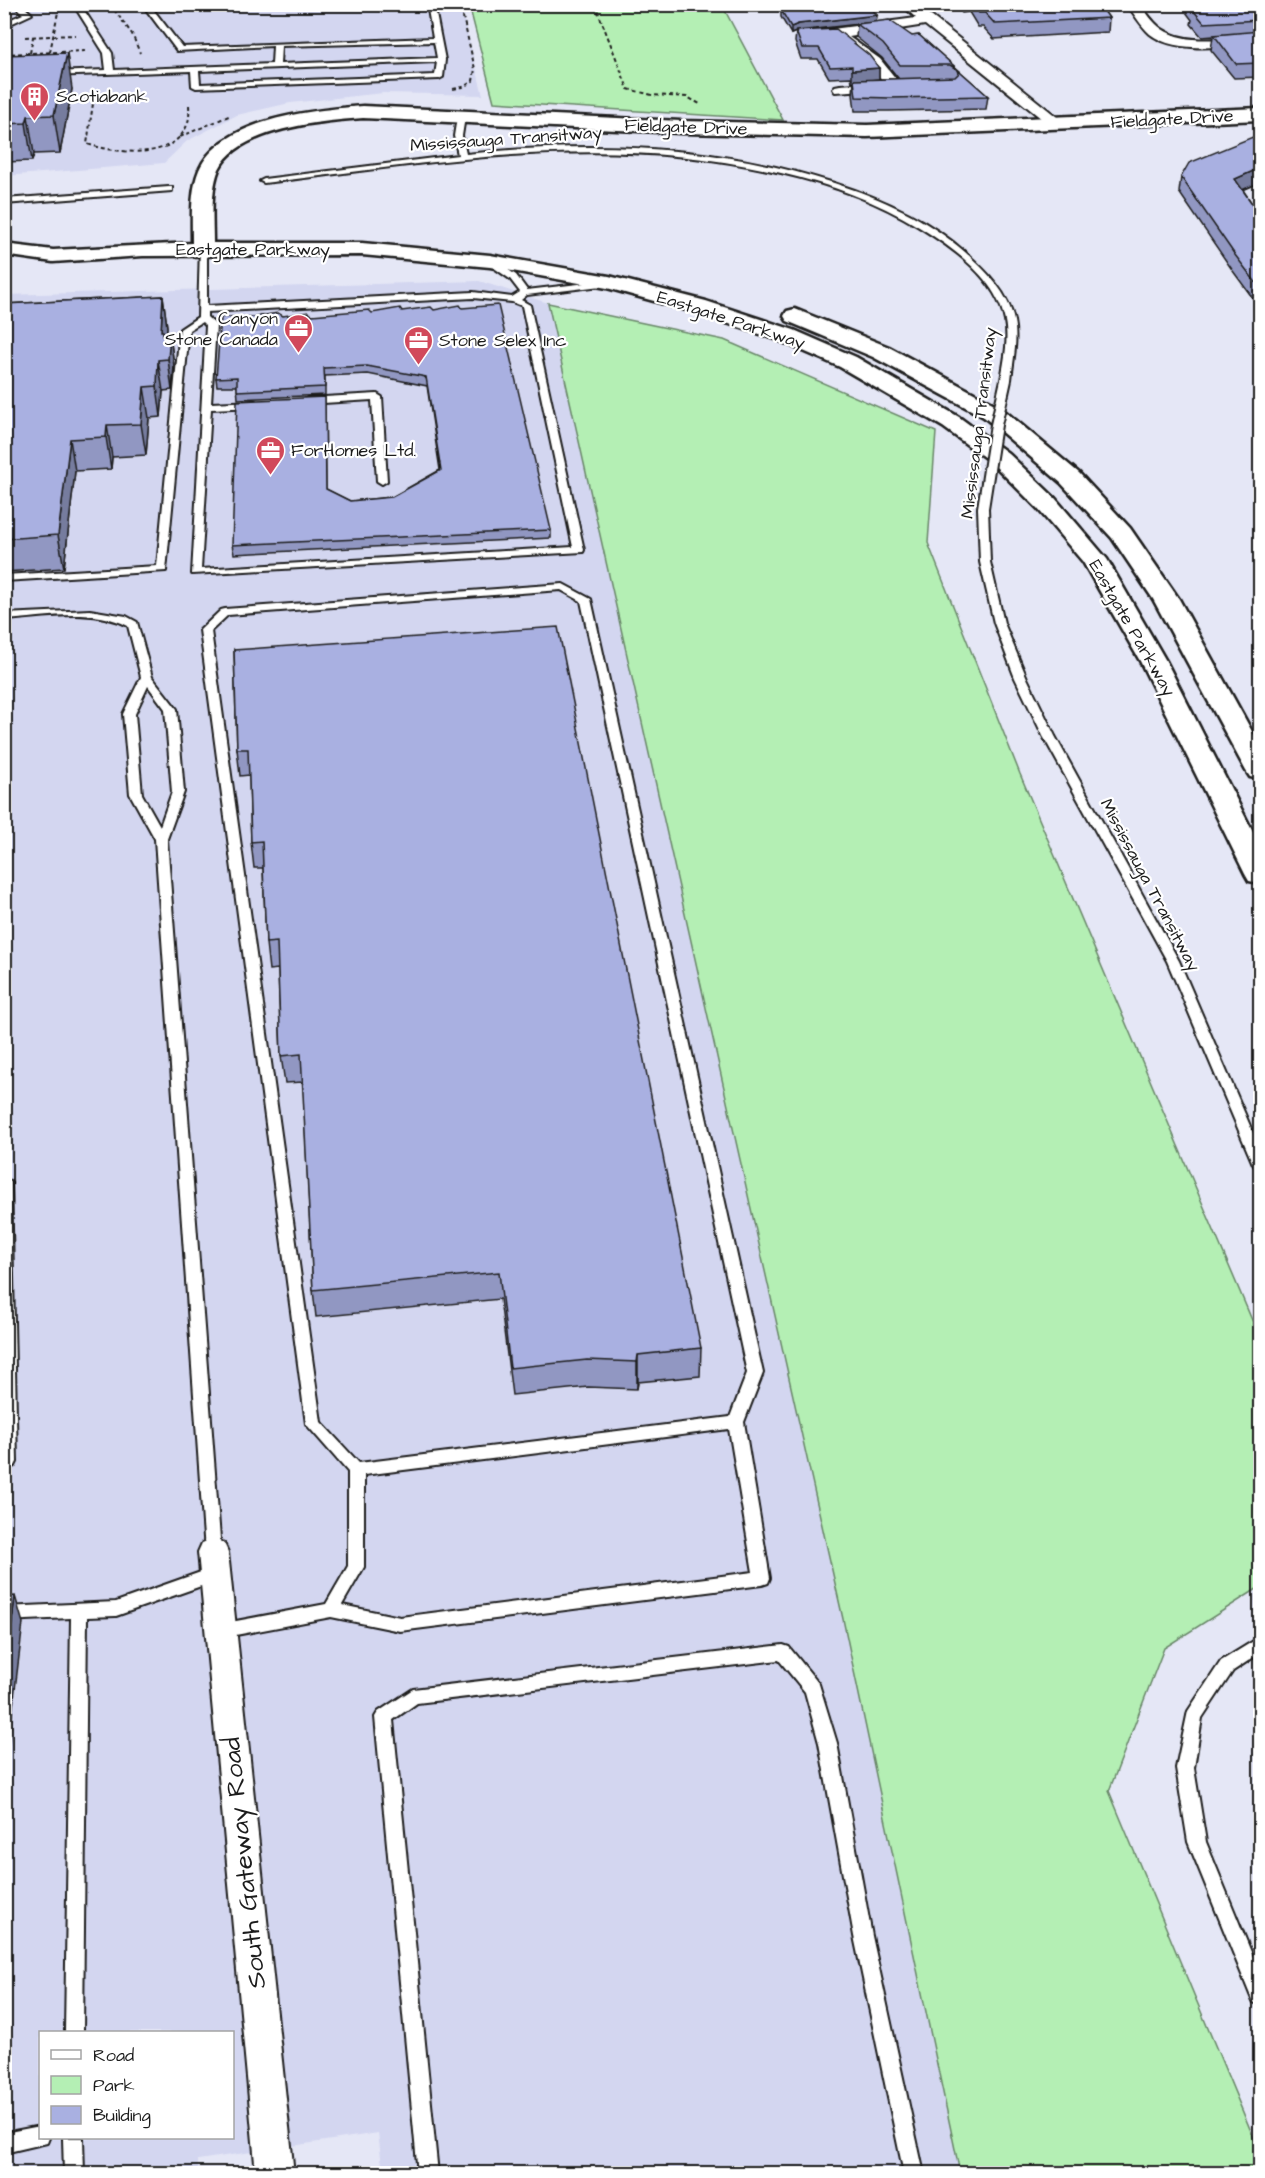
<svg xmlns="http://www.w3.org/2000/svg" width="1265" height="2178" viewBox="0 0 1265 2178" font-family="'Architects Daughter',sans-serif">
<rect width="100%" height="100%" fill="#e5e7f6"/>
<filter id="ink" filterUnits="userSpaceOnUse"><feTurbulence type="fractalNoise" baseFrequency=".0167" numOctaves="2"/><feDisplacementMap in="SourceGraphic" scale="12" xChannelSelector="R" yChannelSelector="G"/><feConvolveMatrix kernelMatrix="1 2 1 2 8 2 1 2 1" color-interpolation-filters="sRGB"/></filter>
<g filter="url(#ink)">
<g fill="#d3d6f0" fill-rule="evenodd">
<polygon points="5,5 460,5 483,95 383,93 290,103 237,115 187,141 164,163 5,176"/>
<path d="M479 281 548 303 843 1619 960 2173H383L378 2133 198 2160V2173H5V295ZM40 2032H232V2138H40Z"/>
</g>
<g fill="#b4efb4" stroke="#688668" stroke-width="1.5">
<polygon points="469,5 722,5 783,120 494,102"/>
<polygon points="548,303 724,340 936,432 928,543 1020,774 1260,1339 1260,1587 1164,1648 1109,1791 1260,2153 1260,2173 960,2173 843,1619"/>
</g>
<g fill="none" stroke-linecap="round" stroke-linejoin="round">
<defs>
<g id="lane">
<polygon points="13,4 21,4 32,14 4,27 4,22 23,14"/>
<path d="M73 4H80L112 53 114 70 272 64 273 46 177 51 142 4H149L182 47 433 38 427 4H434L445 60 443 77 439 79 196 88 192 86 191 71 49 76V72H52L106 70 104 53ZM434 42 437 58 280 64 281 46ZM437 62 435 75 200 84 199 71Z"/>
<path d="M461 115 465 117 462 136 466 154C590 141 714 144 834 183 881 198 928 219 965 252 986 271 1009 293 1014 321 1018 340 1013 361 1011 380L1006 383 1001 380C1004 361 1009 341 1005 321 997 279 953 248 919 227 877 201 829 184 781 173 604 131 440 162 264 183L260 181 264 179 458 155 454 136 457 117Z"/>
<polygon points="169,187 172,187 172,191 4,204 4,199"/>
<path d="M200 246 207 248V306L473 292 512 297 520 292 510 279 487 263V259L490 258 516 275 527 290 604 281V285L601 286 527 295 521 300 530 305 584 550 583 552 192 574 206 326 202 322 189 330 166 571 4 581V575L157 566 180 329 198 317ZM473 298 512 302 522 306 573 547 201 569 211 409 255 407 260 404 255 401 211 403 216 325 207 317V312Z"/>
<polygon points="377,394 382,397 387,481 382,484 377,481 372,400 307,404 302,401 307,398"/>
<polygon points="983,505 988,508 990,562 1004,623 1027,678 1055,736 1179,961 1260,1149 1260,1169 1255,1167 1253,1164 1167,961 1043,736 1015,678 994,623 980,562 978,508"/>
<path d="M563 584 591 599 763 1373 744 1422 770 1578 768 1583 762 1585 400 1631 331 1617 220 1638 214 1636 212 1631 214 1626 220 1624 326 1604 348 1566V1472L306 1424 200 630 221 610 225 609ZM561 590 581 601 747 1373 730 1417 359 1463 321 1422 211 631 228 615ZM729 1429 753 1572 400 1617 342 1605 364 1567V1475Z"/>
<path d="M90 610 126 616 137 622 152 677 177 709 184 792 167 839 221 1552 219 1557 213 1559 207 1557 205 1552 155 839 130 794 123 714 141 677 128 626C92 607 43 618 4 620V614ZM148 686 165 709 172 792 160 826 142 794 135 714Z"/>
<polygon points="4,1177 11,1182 17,1462 15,1466 4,1469"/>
<polygon points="215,1567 221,1569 223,1574 221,1579 116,1616 87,1617 83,2032 65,2032 71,1618 4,1621 4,1607 116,1602"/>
<polygon points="1260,1637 1260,1653 1233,1671 1202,1718 1194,1768 1206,1842 1260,1974 1260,2005 1253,2002 1188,1842 1176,1768 1188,1711 1221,1661"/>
<polygon points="783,1645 789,1647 819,1684 837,1743 872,1936 924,2174 904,2174 854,1936 819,1743 805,1692 779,1660 417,1703 393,1720 438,2174 418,2174 375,1717 378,1712 413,1689"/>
<polygon points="40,2126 40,2138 49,2138 47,2143 4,2153 4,2133"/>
<polygon points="63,2138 83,2138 84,2174 64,2174"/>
</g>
<g id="street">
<polygon points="901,4 916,4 1062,121 1064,124 1062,127 1052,127 925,25 849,37 880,59 901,85 899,88 835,92 833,89 835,86 840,85 884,82 870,65 841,43 840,38 807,40 802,39 800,36 802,33 916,18"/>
<path d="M1127 4H1140C1147 13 1153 23 1162 29 1188 47 1231 37 1260 35V43C1230 46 1176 55 1150 34 1141 26 1134 14 1127 4Z"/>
<polygon points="213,1539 224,1543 228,1552 294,2174 256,2174 198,1552 202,1543"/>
</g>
<g id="secondary">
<path d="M363 106 681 121 867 125 1260 108V120L867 137 681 133 363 118C323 121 239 128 219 169 210 191 213 220 213 243H362L490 255 609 276 706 301 794 330 856 357 959 417 1008 453 1055 498 1107 559 1166 661 1260 846V883L1249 881 1245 874 1140 661 1083 562 1037 508 992 463 943 427 840 367 778 340 690 311 607 288 490 267 362 255 143 256 53 262 4 255 5 247 12 245 53 250 192 243C192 220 190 192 199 170 222 118 314 110 363 106Z"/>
<polygon points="795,309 889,347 1000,407 1079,473 1130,528 1179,599 1260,746 1260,779 1250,777 1246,771 1153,599 1112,538 1061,483 984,417 873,357 787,321 784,316 787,311"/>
</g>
</defs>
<use href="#lane" stroke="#1c1c1c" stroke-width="4"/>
<use href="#street" stroke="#1c1c1c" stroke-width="4"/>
<use href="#secondary" stroke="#1c1c1c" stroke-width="5"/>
<g stroke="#1c1c1c" stroke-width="2" stroke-dasharray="4 3" stroke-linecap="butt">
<polyline points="110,4 132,34 140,53"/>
<polyline points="595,4 628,89 652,95 687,97 700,104"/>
<polyline points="25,37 75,35"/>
<polyline points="50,52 58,12"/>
<polyline points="30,53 33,37"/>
<polyline points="4,54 85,51"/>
<polyline points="453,89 463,87 473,81 475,69 460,4"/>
<path d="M95 90 87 144C117 153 176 162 188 122 190 116 189 109 189 103"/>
<polyline points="180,137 231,115"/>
</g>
<use href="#lane" fill="#fff" fill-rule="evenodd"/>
<use href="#street" fill="#fff" fill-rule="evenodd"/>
<use href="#secondary" fill="#fff" fill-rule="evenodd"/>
<defs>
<polyline id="lane-bridge" points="983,508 996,425 1006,380"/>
</defs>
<use href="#lane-bridge" stroke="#1c1c1c" stroke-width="14" stroke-linecap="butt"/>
<use href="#lane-bridge" stroke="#fff" stroke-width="10"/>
</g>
<g fill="#9197c2" stroke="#1c1c1c" stroke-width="1.5" fill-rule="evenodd">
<polygon points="953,4 1099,4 1109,18 1108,32 994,39 983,27 978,27 969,12 962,13 958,6 954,7"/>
<polygon points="1180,4 1260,4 1260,77 1234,78 1211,50 1213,36 1202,37 1191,24 1192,20"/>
<path d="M781 10 877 15 876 22 912 36 919 35 988 96 986 109 889 111H855L853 94 854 81 852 82 851 77 829 78 818 59H801L795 42 796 32 791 34 781 17ZM866 23 857 24 856 37 882 58 899 79H879V68L797 31Z"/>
<polygon points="4,55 72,89 60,153 34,154 32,161 4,162"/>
<polygon points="1260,138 1260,178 1259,183 1243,190 1260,215 1260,308 1233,271 1179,192 1181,177"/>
<polygon points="163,296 167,327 166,335 170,335 174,366 172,390 163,391 161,417 149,418 146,455 112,457 111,469 75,471 64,568 4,572 4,304"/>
<polygon points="372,313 551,530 551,538 234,554 232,545 325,397 326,489 350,501 392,497 440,470 427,386 368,374 325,376 325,395 238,399 237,386 217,386 216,378 283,316"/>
<polygon points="234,650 701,1348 700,1376 638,1382 637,1389 588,1387 512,1395 500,1299 316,1317 313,1290 303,1082 285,1083 281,1056 278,969 269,970 266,943 263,868 254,868 251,842 249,775 240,776 237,749"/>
</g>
<g fill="#767b9e" stroke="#1c1c1c" stroke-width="1.5">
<polygon points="877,15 876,22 798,31 791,34 791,27 798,24"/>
<polygon points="67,53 72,89 60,153 54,115"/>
<polygon points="879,68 879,79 852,82 852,70"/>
<polygon points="28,116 34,154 32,161 26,123"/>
<polygon points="1260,168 1259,183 1232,194 1235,179"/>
<polygon points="163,296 167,327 166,350 161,331"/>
<polygon points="170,335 174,366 172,390 168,359"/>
<polygon points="158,360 163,391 161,417 157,386"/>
<polygon points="144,387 149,418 146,455 141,424"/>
<polygon points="107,425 112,457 111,469 106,437"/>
<polygon points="70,439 75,471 64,568 58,535"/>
<polygon points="638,1355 638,1382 637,1389 637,1362"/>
<polygon points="15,1596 23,1623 4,1781 4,1686"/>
</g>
<g fill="#a9b0e1" stroke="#1c1c1c" stroke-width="1.5">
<polygon points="841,4 866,4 877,15 798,24 791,27 781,10 807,10"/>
<polygon points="974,4 1099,4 1109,18 995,24 985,13 979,13"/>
<polygon points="1193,4 1260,4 1260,20 1204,23 1193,10 1196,9"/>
<polygon points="889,20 912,36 919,35 988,96 890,98 856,97 854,80 955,77 959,73 958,70 950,65 900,65 883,44 857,24"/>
<polygon points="836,29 869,55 879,68 852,70 852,66 830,67 819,48 802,48 796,31"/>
<polygon points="1260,31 1260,63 1236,64 1214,35"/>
<polygon points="67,53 54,115 28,116 26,123 4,124 4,55"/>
<polygon points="1260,134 1260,168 1235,179 1260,215 1260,288 1235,255 1181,177 1189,163"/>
<polygon points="163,296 161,331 163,331 163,335 170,335 168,359 158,360 157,386 144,387 141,424 107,425 106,437 70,439 58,535 4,539 4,304"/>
<polygon points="460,305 462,308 498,305 551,530 232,545 237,401 325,397 326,489 350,501 392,497 441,470 426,377 367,366 324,368 325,387 237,391 237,377 216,378 221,317 253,317 278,313 283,316 308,312 312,315 369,310 372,313 400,308 402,311 431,307 434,310"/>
<polygon points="558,627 701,1348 638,1355 637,1362 587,1360 510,1368 499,1272 313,1290 301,1054 281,1056 277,942 266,943 262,841 251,842 248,749 237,749 234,650"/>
<polygon points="15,1596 4,1686 4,1597"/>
</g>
</g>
<defs>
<symbol id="building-pin" viewBox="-11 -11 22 30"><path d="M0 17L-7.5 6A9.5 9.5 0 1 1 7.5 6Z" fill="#d1495b" stroke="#fff"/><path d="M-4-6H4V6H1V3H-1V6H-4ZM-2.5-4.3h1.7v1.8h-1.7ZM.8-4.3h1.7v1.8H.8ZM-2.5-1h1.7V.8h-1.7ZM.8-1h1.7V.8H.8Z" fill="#fff"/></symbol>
<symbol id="office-pin" viewBox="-11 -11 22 30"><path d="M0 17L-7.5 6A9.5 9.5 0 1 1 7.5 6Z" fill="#d1495b" stroke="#fff"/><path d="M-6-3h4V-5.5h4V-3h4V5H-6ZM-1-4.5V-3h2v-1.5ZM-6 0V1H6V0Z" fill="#fff"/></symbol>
</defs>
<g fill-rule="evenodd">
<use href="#building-pin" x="18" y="80" width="33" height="45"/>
<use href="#office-pin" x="282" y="312" width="33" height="45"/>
<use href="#office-pin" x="402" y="324" width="33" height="45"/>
<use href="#office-pin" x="254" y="434" width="33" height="45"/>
</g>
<g text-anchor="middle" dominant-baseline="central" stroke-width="4.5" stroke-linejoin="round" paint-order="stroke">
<g font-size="18" fill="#1c1c1c" stroke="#fff" text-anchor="start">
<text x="56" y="96">Scotiabank</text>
<text x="278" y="318" text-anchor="end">Canyon<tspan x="278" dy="21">Stone Canada</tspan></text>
<text x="439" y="340">Stone Selex Inc</text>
<text x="291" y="450">ForHomes Ltd.</text>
</g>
<g font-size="18" fill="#1c1c1c" stroke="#fff">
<text transform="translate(1172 119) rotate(-3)">Fieldgate Drive</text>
<text transform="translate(686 127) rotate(2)">Fieldgate Drive</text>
<text transform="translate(506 139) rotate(-4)">Mississauga Transitway</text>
<text x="253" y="249">Eastgate Parkway</text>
<text transform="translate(731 320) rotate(18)">Eastgate Parkway</text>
<text transform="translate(979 423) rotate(-83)">Mississauga Transitway</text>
<text transform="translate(1132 628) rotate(60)">Eastgate Parkway</text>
<text transform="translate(1150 885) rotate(62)">Mississauga Transitway</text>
</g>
<g font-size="26" fill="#1c1c1c" stroke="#fff">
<text transform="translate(244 1863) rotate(-96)">South Gateway Road</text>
</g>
</g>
<rect width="1265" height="2178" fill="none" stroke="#fff" stroke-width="24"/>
<rect x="12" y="12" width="1241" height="2154" fill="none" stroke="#1c1c1c" stroke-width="2" filter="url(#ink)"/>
<rect x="39" y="2031" width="195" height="108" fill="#ffffff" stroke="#a4a4a4" stroke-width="1.5"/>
<rect x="51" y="2050" width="30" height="9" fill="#ffffff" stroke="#a4a4a4" stroke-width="1.5"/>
<text x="93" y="2061" font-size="18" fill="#1c1c1c">Road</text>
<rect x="51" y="2076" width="30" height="18" fill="#b4efb4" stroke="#a4a4a4" stroke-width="1.5"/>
<text x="93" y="2091" font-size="18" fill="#1c1c1c">Park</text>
<rect x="51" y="2106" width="30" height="18" fill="#a9b0e1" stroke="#a4a4a4" stroke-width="1.5"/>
<text x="93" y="2121" font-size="18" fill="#1c1c1c">Building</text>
</svg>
